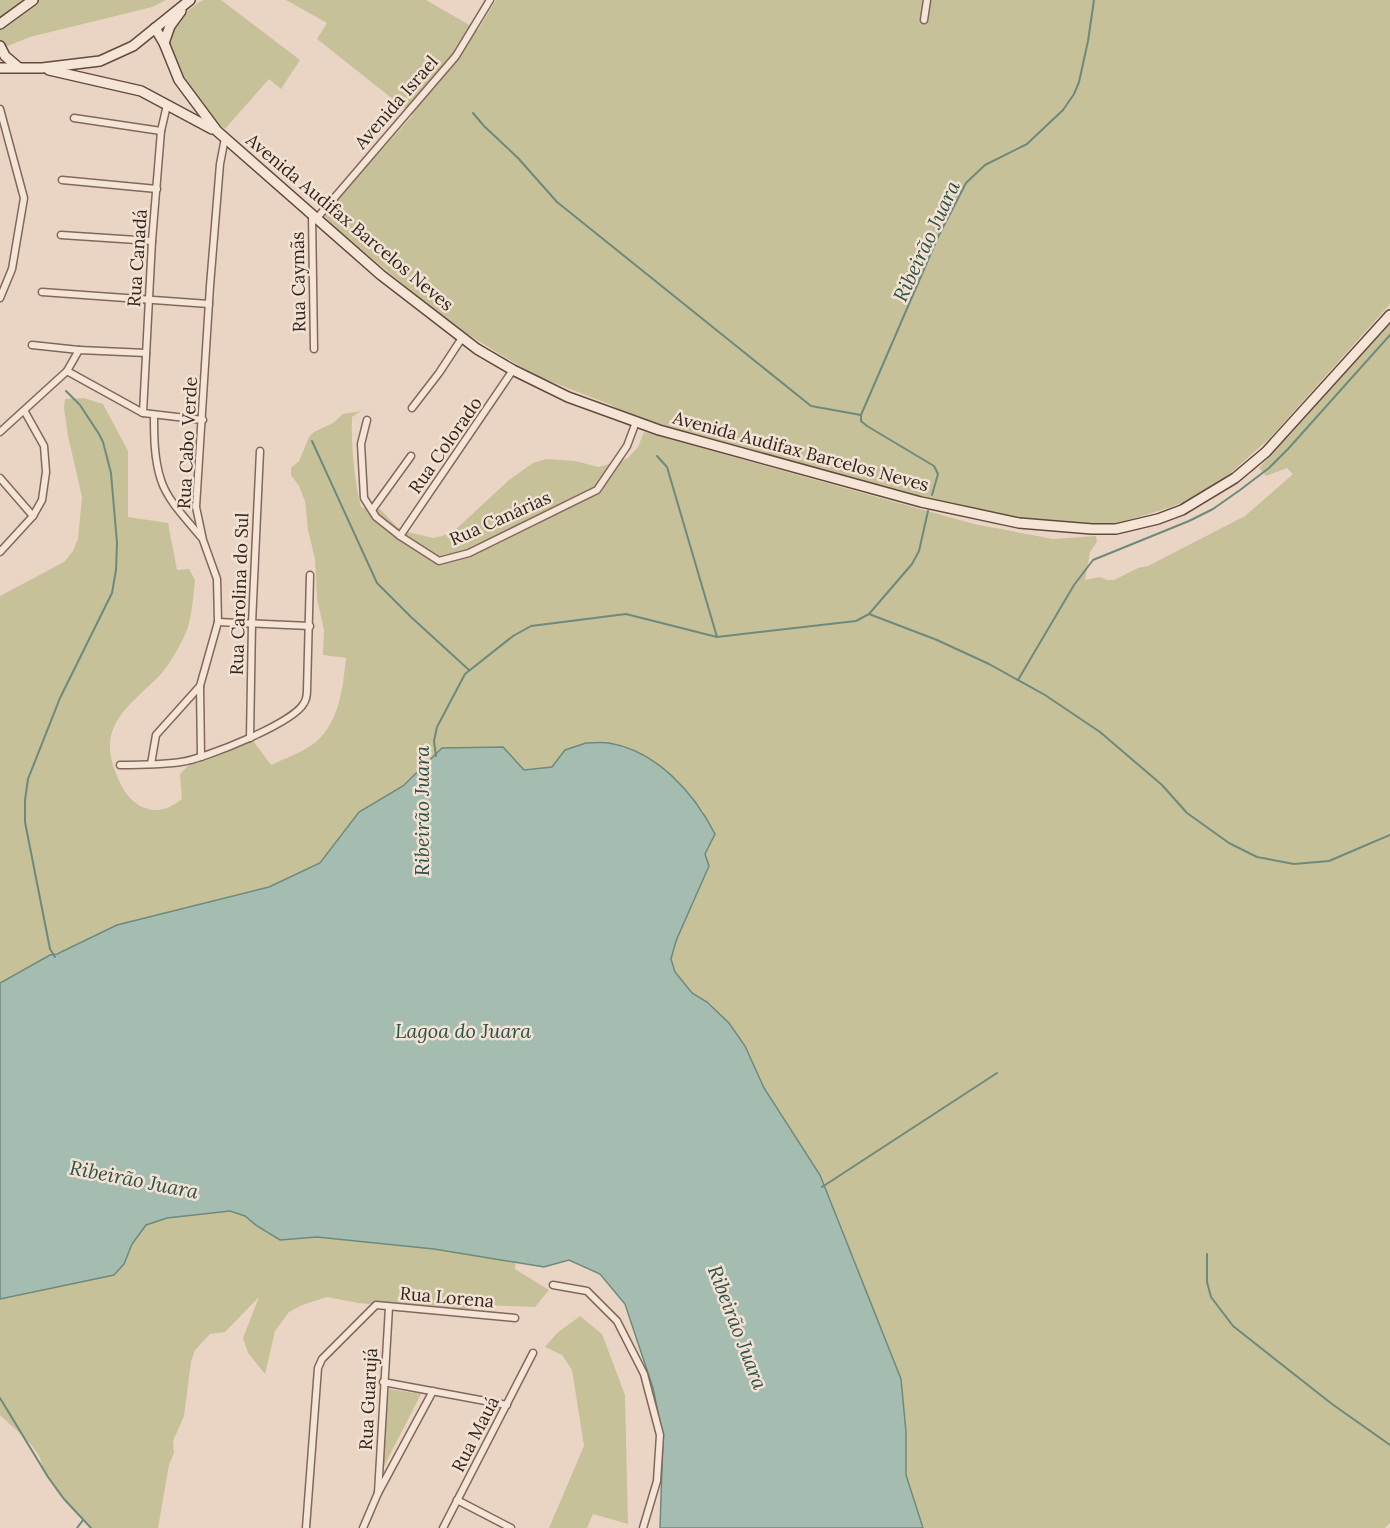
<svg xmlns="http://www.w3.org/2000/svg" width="1390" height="1528" viewBox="0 0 1390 1528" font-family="Lora,serif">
<rect width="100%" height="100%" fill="#ead5c4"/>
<g fill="#c7c199">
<polygon points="0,0 166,0 152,7 30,37 0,49"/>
<path d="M203 0H221L300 60 281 89 269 79 225 129C207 118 172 66 170 43 168 27 190 7 203 0Z"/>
<polygon points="286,0 426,0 478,30 496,0 1390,0 1390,304 1270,438 1209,492 1168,508 1119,523 1053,528 977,513 689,432 659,430 609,404 534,375 454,326 336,229 323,215 413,115 317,39 327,23"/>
<path d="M1390 324V1523L1385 1528H923L906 1475V1432L901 1379 820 1175 764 1088 745 1046 707 1002 692 993 675 972 670 959 676 941 709 867 705 854 704 812 675 778 634 750H565L552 767 409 780 403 786 359 812 320 863 286 881 50 955 0 983V596L64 562 73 551 78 539 82 497 68 436 64 408 65 399 84 398 103 404 128 451V517L168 523 177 570 189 569 195 580C193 598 192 623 183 639 177 650 170 664 161 674 132 704 95 725 116 773 121 787 127 798 140 806 155 814 170 809 182 799L180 774 188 766 251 738 271 765C286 758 304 752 317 741 340 720 343 686 346 658L323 655 324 630 317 599 315 559 308 530 305 501 299 486 291 475V468L299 461 309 437 314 432 333 423 343 414 361 411 352 417C351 446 354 478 361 507L372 510 380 509 397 527 408 532 433 538 442 536 454 531 509 480 533 463 546 459 575 461 599 467 616 462 628 458 638 447 644 432 974 524 1053 539 1096 536 1097 542 1090 552 1085 580 1100 577 1107 580H1114L1138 568 1148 566 1245 516 1293 474 1287 468 1266 476 1259 468Z"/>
<path d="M230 1211 246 1216 257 1226 280 1240 317 1237 434 1249 516 1262 515 1269 549 1290 535 1307 481 1305 461 1313 358 1303 327 1297 302 1305 289 1312 275 1331 265 1374 248 1353 243 1338 259 1297 225 1332 210 1334 195 1350 191 1362 184 1416 173 1441 174 1453 169 1465 158 1528H91L60 1496 42 1469C44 1450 13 1428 0 1415V1299L114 1275 124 1264 132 1244 146 1225 167 1218Z"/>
<polygon points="580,1316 602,1334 625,1395 628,1524 593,1514 587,1528 549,1528 584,1446 572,1370 562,1355 545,1347 557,1333"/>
<polygon points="389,1389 421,1394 379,1476"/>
</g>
<path fill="#a5bdb1" stroke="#6d8a7c" stroke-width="1.5" d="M586 743C593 743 601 742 609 743 657 751 694 793 715 834L705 854 709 866 676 941 671 959 675 972 692 993 707 1002 729 1023 745 1046 764 1088 820 1175 901 1379 906 1432V1475L923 1528H660L663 1437 653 1388 625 1304 600 1274 569 1260 544 1267 434 1249 317 1237 280 1240 257 1226 245 1216 230 1211 167 1218 146 1225 132 1244 124 1264 114 1275 0 1299V983L50 955 57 954 117 925 269 887 320 863 359 812 403 786 442 748 503 747 524 770 552 767 565 750Z"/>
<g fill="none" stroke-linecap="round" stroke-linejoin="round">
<g stroke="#6d8a7c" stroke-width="2">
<polyline points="473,113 484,126 518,158 557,202 811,406 861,415"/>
<polyline points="312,441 377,583 411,617 469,670"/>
<polyline points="657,456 667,467 717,637"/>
<polyline points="932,495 938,474 934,466 867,426 861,421 861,415 938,237 966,183 985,165 1027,144 1063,110 1074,94 1079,82 1088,41 1094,0"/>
<polyline points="869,614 937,640 989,664 1045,695 1100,732 1162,785 1187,813 1229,843 1257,857 1294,864 1329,861 1390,835"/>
<polyline points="1018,680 1074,585 1093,560 1189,521 1213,509 1240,490 1269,468 1288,449 1390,335"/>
<polyline points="436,756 434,741 437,727 465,674 513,636 531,626 626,614 717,637 856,621 869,614 912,564 919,551 928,511"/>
<polyline points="55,957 50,949 25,822 25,800 28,779 60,698 112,593 116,570 117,543 111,473 103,442 99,434 80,405 66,391"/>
<polyline points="822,1187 997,1073"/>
<polyline points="1207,1254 1207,1282 1211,1297 1233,1326 1332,1404 1390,1445"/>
<polyline points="0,1398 48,1477 64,1499 91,1528"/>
<polyline points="77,1528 83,1520"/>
</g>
<defs>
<g id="street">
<polyline points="924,20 927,0"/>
<polyline points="0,109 24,198 12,269 0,298"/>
<polyline points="74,118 161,131"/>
<polyline points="62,180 157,189"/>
<polyline points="312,214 314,349"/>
<polyline points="317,218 456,56 490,0"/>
<polyline points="61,235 152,241"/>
<polyline points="42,292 209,304"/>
<polyline points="32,345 79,350"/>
<polyline points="67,371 143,413 203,420"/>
<polyline points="412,408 439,373 462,338"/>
<polyline points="143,413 152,241 161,131 167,105"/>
<path d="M154 415C154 436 154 459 161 480 167 500 188 521 201 537"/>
<polyline points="367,420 361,444 364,498 376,517 400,536 439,561 469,553 597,490 627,446 636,422"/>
<polyline points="0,432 67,371 79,350 146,353"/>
<polyline points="0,478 33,516"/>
<polyline points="372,510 411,456"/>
<polyline points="400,536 513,370"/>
<polyline points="0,552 33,516 42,500 46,472 44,446 25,412"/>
<polyline points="218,622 310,626"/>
<polyline points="200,686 201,757"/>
<polyline points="250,738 252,623 260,451"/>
<polyline points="151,764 156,735 200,686 218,622 217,579 203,540 196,507 210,286 220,164 225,138"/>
<path d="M120 765C140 765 161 765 181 762 204 759 294 723 304 703 306 700 307 693 307 690L310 575"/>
<polyline points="553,1285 587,1291 617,1321 644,1374 660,1435 657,1481 643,1528"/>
<polyline points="383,1382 507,1405"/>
<polyline points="378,1493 389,1307"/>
<polyline points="457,1500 511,1528"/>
<polyline points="306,1528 318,1368 322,1359 376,1305 515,1318"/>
<polyline points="363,1528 378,1493 433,1391"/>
<polyline points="443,1528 533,1353"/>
</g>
<g id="secondary">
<polyline points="0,24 33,0"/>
<polyline points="155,28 164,43 179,80 217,131 381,275 477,349 513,370 568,397 659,430 921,502 1019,523 1092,529 1116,529 1158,519 1182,510 1235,478 1266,452 1390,315"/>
<polyline points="164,43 170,26 181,11"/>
<polyline points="0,46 5,56 18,67"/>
<polyline points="0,68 42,68 100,61 133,46 190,0"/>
<polyline points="49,70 141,91 212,129"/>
</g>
</defs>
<use href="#street" stroke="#83675c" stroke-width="9"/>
<use href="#secondary" stroke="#64493f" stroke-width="12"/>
<use href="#street" stroke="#f5e5d6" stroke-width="6"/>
<use href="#secondary" stroke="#f5e5d6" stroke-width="9"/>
</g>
<g text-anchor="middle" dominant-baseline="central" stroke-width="5" stroke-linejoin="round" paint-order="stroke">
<g font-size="18" fill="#34241f" stroke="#f2e2d3">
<text transform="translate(396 102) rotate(-49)">Avenida Israel</text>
<text transform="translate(350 222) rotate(40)">Avenida Audifax Barcelos Neves</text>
<text transform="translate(137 258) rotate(-86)">Rua Canadá</text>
<text transform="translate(298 282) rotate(-91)">Rua Caymãs</text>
<text transform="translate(187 443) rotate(-87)">Rua Cabo Verde</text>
<text transform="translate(445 445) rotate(-55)">Rua Colorado</text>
<text transform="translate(801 451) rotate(15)">Avenida Audifax Barcelos Neves</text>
<text transform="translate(500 518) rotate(-24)">Rua Canárias</text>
<text transform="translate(239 594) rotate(-88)">Rua Carolina do Sul</text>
<text transform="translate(447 1297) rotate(5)">Rua Lorena</text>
<text transform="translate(368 1399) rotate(-87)">Rua Guarujá</text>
<text transform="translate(475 1434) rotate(-63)">Rua Mauá</text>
</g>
<g font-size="20" font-style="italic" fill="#2f5248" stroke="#f2e2d3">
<text transform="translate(926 241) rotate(-65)">Ribeirão Juara</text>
<text transform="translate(421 811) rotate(-90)">Ribeirão Juara</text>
<text x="463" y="1030">Lagoa do Juara</text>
<text transform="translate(134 1179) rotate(11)">Ribeirão Juara</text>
<text transform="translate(738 1327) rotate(69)">Ribeirão Juara</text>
</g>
</g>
</svg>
